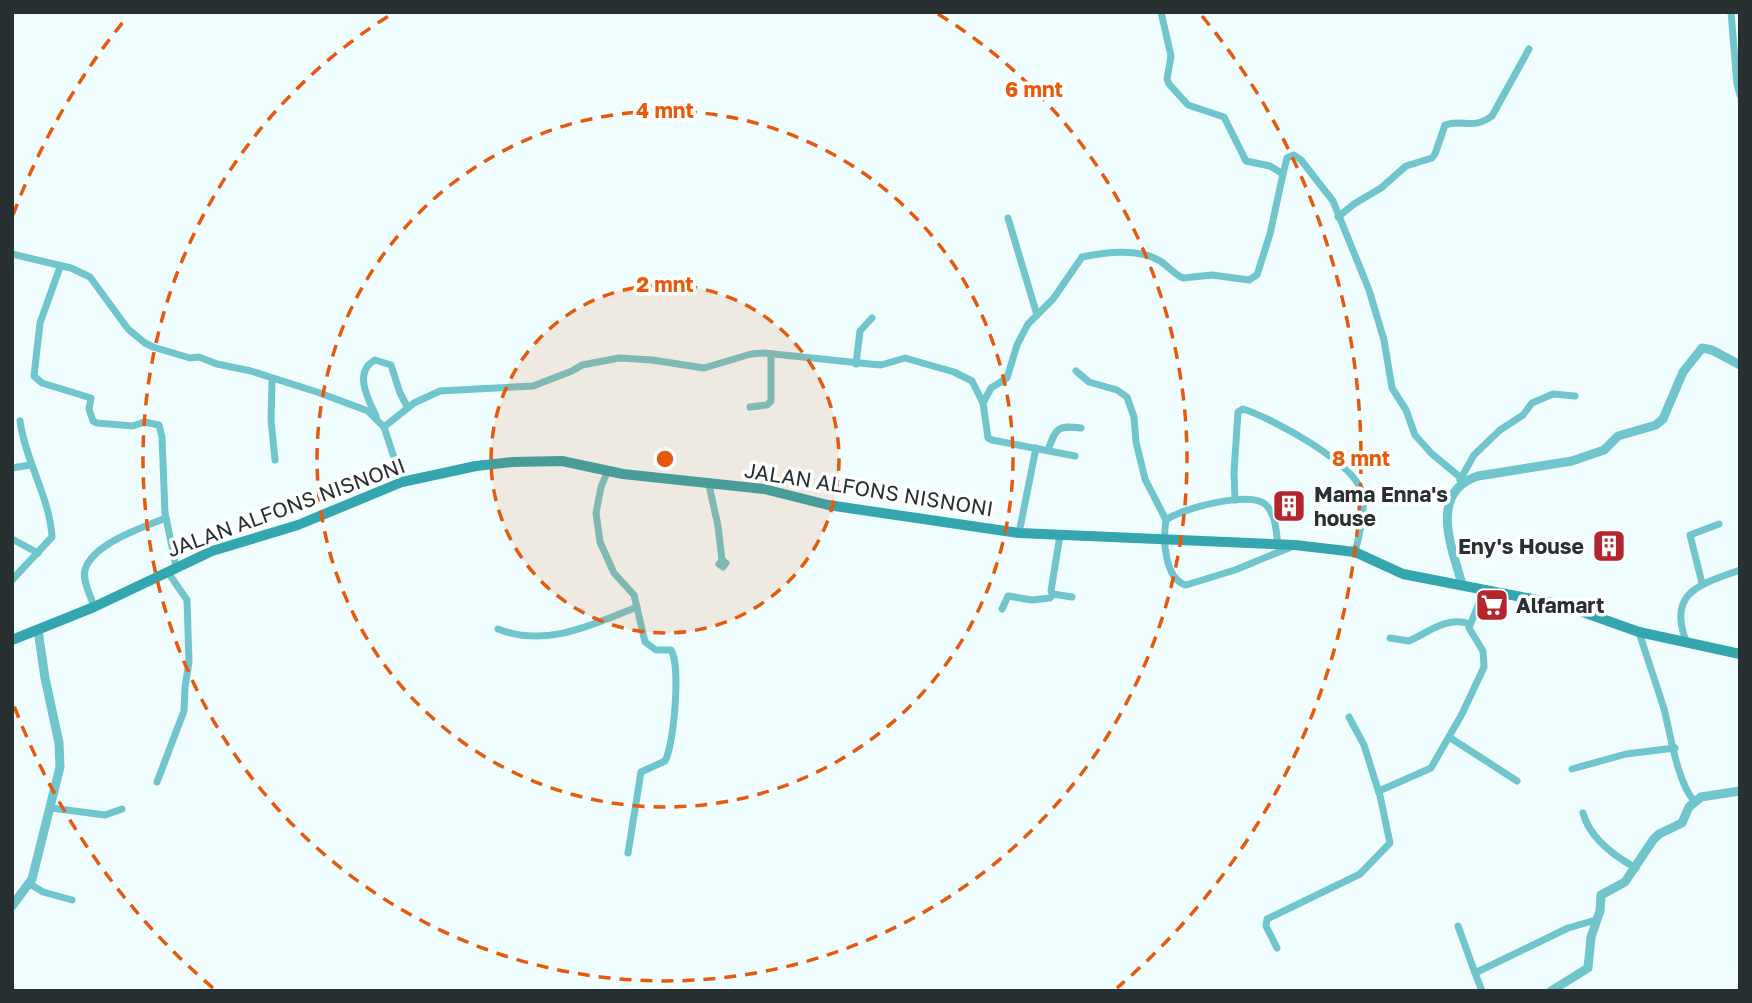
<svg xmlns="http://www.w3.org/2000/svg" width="1752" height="1003" viewBox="0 0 1752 1003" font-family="'Golos Text',sans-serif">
<rect width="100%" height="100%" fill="#f1feff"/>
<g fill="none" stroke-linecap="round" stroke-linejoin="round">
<g stroke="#71c5cd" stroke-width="7">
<polyline points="1731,12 1737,84 1740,95"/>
<polyline points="1283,174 1287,158 1294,155 1301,160 1333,201 1369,290 1384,340 1392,388 1406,410 1415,435 1431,453 1461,478"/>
<path d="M1338 217 1354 204 1381 188 1406 166 1432 158 1435 154 1445 125C1463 118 1471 131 1492 116L1529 49"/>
<polyline points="1008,218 1037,315"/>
<polyline points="12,254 71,268 90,277 128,329 145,343 153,347 190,358 199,357 217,364 251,371 317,392 368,411 384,427 402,482"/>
<polyline points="60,267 40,323 34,376 42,383 91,398 89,409 93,421 97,423 133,426 144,422 159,425 162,437 165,513 176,566"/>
<polyline points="856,364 860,331 872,318"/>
<polyline points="1076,371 1089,382 1117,390 1127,397 1134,417 1136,442 1145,479 1166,520"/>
<polyline points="272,380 271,420 275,460"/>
<path d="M983 403 991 388 1007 378 1017 345 1028 324 1053 299 1082 257C1105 252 1140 248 1160 261 1168 266 1174 274 1183 278L1212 275 1249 280 1257 275 1270 234 1283 174 1270 166 1246 161 1224 117 1188 105 1169 84 1167 79 1171 56 1161 12"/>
<polyline points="750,407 767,405 771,401 771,354"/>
<path d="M376 416C368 399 353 372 375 360L391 365 400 393 408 408"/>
<polyline points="384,427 414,403 440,391 533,386 572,371 582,365 619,358 652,360 704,368 751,354 764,353 870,364 881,365 905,358 954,372 972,381 983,403 988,438 992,440 1075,456"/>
<path d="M1048 450C1056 428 1057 425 1081 428"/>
<polyline points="12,468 30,465"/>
<path d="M608 470 601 487 596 513 600 542 614 573 634 595 645 642 656 650H671C681 665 674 745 665 761L641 772 628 853"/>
<polyline points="1460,480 1474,455 1500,430 1523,415 1532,403 1553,394 1575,396"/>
<polyline points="709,485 718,526 722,560"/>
<path d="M1235 500 1234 472 1238 412 1243 409C1272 418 1353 462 1362 492 1366 506 1359 537 1355 552"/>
<polyline points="1019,533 1036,448"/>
<polyline points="1060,535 1051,591 1053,594 1072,597"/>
<polyline points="12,539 38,553"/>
<path d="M1278 545C1276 531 1276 514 1265 504 1249 491 1182 508 1166 520 1163 538 1164 579 1186 585L1235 570 1291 547"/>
<polygon points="722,560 726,563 723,567 719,564"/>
<path d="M12 580 52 537C50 498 25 460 20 421"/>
<polyline points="1702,583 1690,535 1719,524"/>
<path d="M94 607C91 596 82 581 85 570 92 544 143 527 166 518"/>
<polyline points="1002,609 1008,596 1032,600 1050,598 1053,594"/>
<path d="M498 629C546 648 592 625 637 607"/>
<path d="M1639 632C1647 658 1656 683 1664 709 1671 736 1677 781 1694 801"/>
<path d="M1390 638 1409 641C1429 632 1446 616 1470 624"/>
<path d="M1686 641C1667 591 1702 584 1740 570"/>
<polyline points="1349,717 1364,745 1379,793"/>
<polyline points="1449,737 1517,781"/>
<polyline points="1572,769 1626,754 1675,748"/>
<polyline points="157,782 184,711 185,687 189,662 187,600 167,571"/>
<polyline points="51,808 105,815 122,809"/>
<path d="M1583 813C1590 839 1614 856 1636 868"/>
<polyline points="30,884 43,892 72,900"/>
<polyline points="1458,926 1475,973"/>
<polyline points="1277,948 1266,926 1267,919 1360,874 1390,843 1379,791 1431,768 1462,714 1484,667 1483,651 1469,628 1484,590"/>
<polyline points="1482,991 1475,973 1568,928 1596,920"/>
</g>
<g stroke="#71c5cd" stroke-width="9">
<path d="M1462 584C1452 548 1428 492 1478 476L1572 461 1604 450 1618 436 1656 425 1663 419 1683 372 1702 348 1712 350 1740 365"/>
<polyline points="12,906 32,879 60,767 59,743 45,678 38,630"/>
<polyline points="1551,991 1588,968 1591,937 1600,911 1601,895 1625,882 1653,840 1659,834 1682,823 1689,807 1701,797 1740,791"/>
</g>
<polyline stroke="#33a6af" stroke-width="10" points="12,640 94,607 212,551 298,525 402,482 476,466 513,462 562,461 623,474 764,489 828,505 1019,533 1295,545 1355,552 1403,574 1563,605 1639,632 1740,654"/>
</g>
<circle cx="665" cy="459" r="174" fill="#e8590c" fill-opacity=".12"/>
<g fill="none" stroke="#e8590c" stroke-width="3.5" stroke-dasharray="12 9">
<circle cx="665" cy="459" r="174"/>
<circle cx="665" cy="459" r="348"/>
<path d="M938 14A522 522 0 1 1 392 14"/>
<path d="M213 988A696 696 0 0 1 13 703M13 215A696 696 0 0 1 128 16M1202 16A696 696 0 0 1 1117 988"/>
</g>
<defs>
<symbol id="building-square" viewBox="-11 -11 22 22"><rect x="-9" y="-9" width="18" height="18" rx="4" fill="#b5252d" stroke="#fff"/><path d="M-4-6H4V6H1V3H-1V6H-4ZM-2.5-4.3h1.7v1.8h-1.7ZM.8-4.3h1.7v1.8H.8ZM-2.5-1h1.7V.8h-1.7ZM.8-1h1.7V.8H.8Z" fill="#fff"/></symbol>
<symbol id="supermarket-square" viewBox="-11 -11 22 22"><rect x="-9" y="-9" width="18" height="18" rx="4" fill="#b5252d" stroke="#fff"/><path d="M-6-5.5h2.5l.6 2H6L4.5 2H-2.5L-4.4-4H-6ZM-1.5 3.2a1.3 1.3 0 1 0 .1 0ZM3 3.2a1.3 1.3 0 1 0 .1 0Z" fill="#fff"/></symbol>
</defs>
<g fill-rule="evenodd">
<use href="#building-square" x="1270" y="487" width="38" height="38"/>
<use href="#building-square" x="1590" y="527" width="38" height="38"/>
<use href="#supermarket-square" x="1473" y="586" width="38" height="38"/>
</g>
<g text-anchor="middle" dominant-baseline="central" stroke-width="7" stroke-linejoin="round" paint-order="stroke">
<g font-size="21" fill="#283031" stroke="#fff">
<text transform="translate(869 489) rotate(9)">JALAN ALFONS NISNONI</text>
<text transform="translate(286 507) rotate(-20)">JALAN ALFONS NISNONI</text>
</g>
<g font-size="21" font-weight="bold" fill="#283031" stroke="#fff" text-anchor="start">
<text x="1314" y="494">Mama Enna's<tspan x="1314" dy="24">house</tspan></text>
<text x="1584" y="546" text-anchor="end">Eny's House</text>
<text x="1516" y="605">Alfamart</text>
</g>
</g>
<circle cx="665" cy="459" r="10" fill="#e8590c" stroke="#fff" stroke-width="3.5"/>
<g font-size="21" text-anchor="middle" font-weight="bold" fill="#e8590c" stroke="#fff" stroke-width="7" stroke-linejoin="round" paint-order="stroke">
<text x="1034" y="97">6 mnt</text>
<text x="665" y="118">4 mnt</text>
<text x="665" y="292">2 mnt</text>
<text x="1361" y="466">8 mnt</text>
</g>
<rect width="1752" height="1003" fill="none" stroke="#283031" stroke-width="28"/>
</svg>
